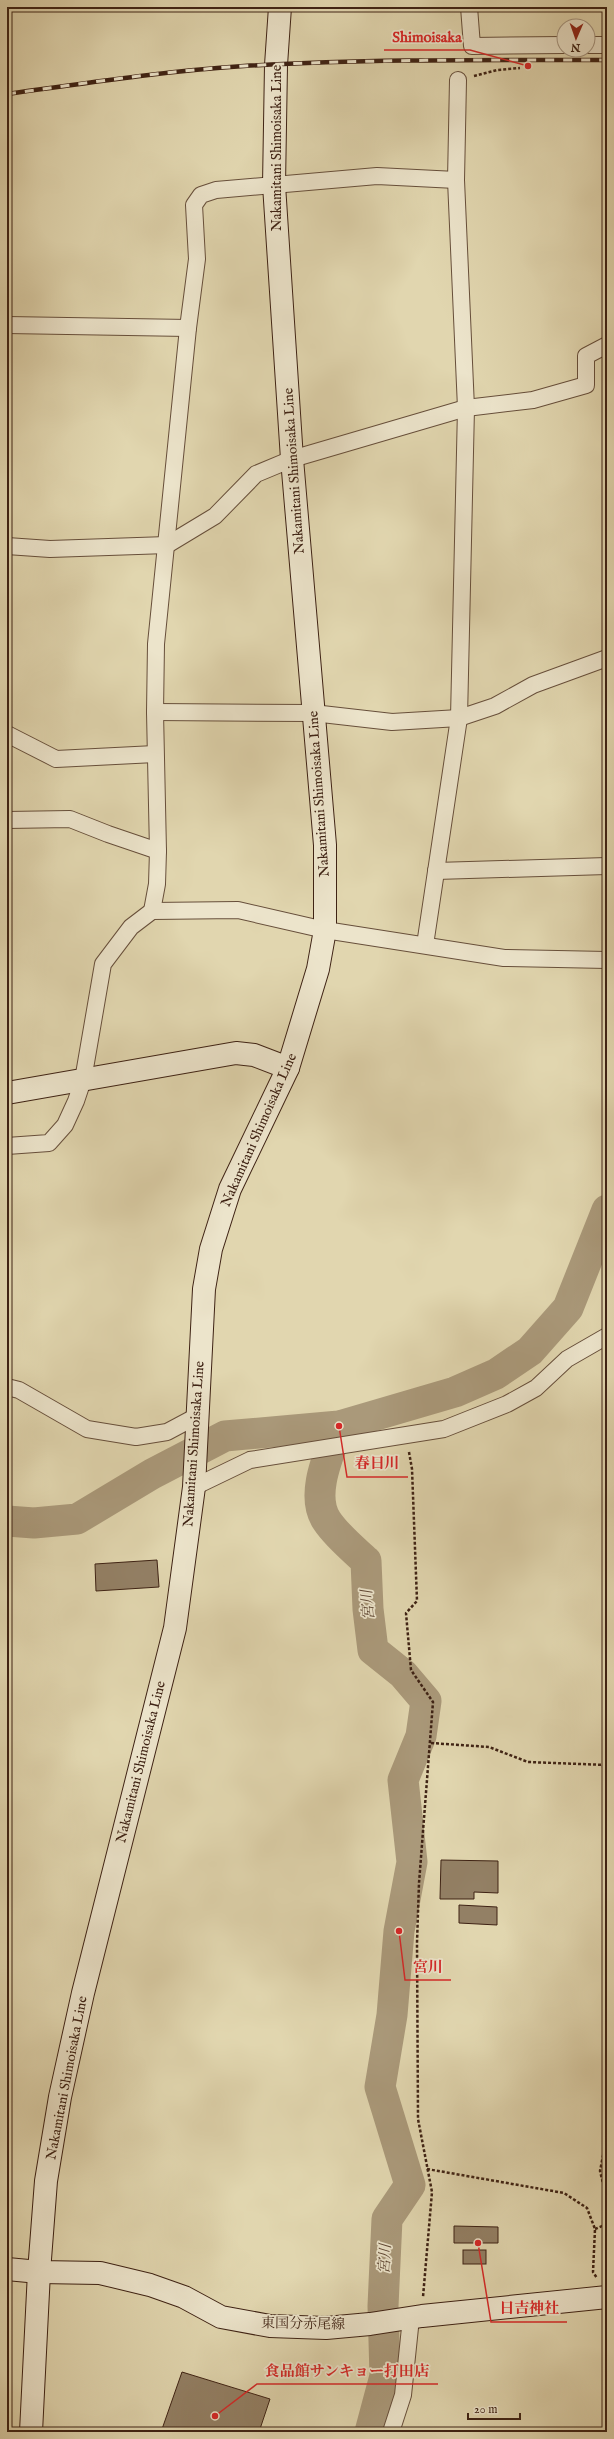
<svg xmlns="http://www.w3.org/2000/svg" width="614" height="2439" viewBox="0 0 614 2439" font-family="'IM FELL English','Noto Serif JP',serif">
<rect width="100%" height="100%" fill="#e1d6af"/>
<filter id="stains"><feTurbulence type="fractalNoise" baseFrequency=".005" numOctaves="4"/><feColorMatrix values="0 0 0 0 .2 0 0 0 0 .09 0 0 0 0 .02 0 0 0 .5 -.17"/></filter>
<radialGradient id="worn" r=".72"><stop offset=".6" stop-color="#630" stop-opacity="0"/><stop offset="1" stop-color="#630" stop-opacity=".3"/></radialGradient>
<g fill="none" stroke-linecap="round" stroke-linejoin="round">
<g stroke="#aa997a" stroke-width="31">
<path d="M339 1426C330 1452 309 1495 327 1521 337 1536 353 1549 366 1561L368 1609 373 1650 403 1674 426 1701 421 1736 403 1780 412 1862 399 1931 392 2015 380 2087 410 2185 387 2219 383 2306 385 2376 370 2432"/>
<polyline points="7,1521 34,1523 77,1519 152,1474 225,1436 339,1426 455,1392 496,1374 530,1351 568,1308 607,1210"/>
</g>
</g>
<g fill="#938065" stroke="#3e2214">
<polygon points="157,1560 159,1587 96,1591 95,1564"/>
<polygon points="441,1860 498,1861 498,1893 474,1892 474,1899 440,1899"/>
<polygon points="459,1905 497,1907 497,1925 459,1923"/>
<polygon points="454,2226 498,2227 498,2243 454,2243"/>
<rect x="463" y="2250" width="23" height="14"/>
<polygon points="182,2372 270,2399 259,2432 161,2432"/>
</g>
<g fill="none" stroke-linecap="round" stroke-linejoin="round">
<defs>
<g id="street">
<polyline points="469,7 472,46 564,45"/>
<polyline points="588,45 607,45"/>
<polyline points="7,325 188,328"/>
<polyline points="7,546 50,549 167,545 215,516 256,474 292,459 466,408 533,400 586,385 586,356 607,345"/>
<polyline points="155,712 313,713 392,722 459,718 495,706 533,685 607,658"/>
<polyline points="7,734 56,759 155,754"/>
<polyline points="7,820 70,819 108,834 158,851"/>
<polyline points="436,871 607,866"/>
<polyline points="152,911 157,884 158,851 155,712 156,644 188,328 197,259 194,205 201,195 216,190 377,176 456,180"/>
<polyline points="425,945 459,718 466,408 456,180 458,80"/>
<polyline points="7,1146 49,1143 65,1125 76,1101 83,1080 103,964 131,927 152,911 238,910 325,930 504,958 607,960"/>
<polyline points="7,1387 19,1390 87,1429 136,1437 167,1432 197,1416"/>
<polyline points="194,1487 250,1460 444,1429 507,1404 536,1388 567,1359 607,1336"/>
<polyline points="391,2432 403,2395 411,2318"/>
</g>
<g id="secondary">
<polyline points="7,1093 236,1053 254,1055 288,1068"/>
<polyline points="7,2269 39,2272 100,2273 150,2285 184,2297 221,2317 270,2326 326,2328 370,2324 422,2316 607,2297"/>
<polyline points="31,2432 39,2272 46,2181 60,2097 83,1993 175,1628 194,1487 204,1289 211,1249 230,1189 288,1068 318,969 325,930 325,845 292,459 274,185 276,65 280,7"/>
</g>
</defs>
<use href="#street" stroke="#674f3b" stroke-width="18"/>
<use href="#secondary" stroke="#3e2214" stroke-width="24"/>
<g stroke="#3e2214" stroke-width="2.5" stroke-dasharray="3 2" stroke-linecap="butt">
<polyline points="474,76 497,70 520,68"/>
<polyline points="409,1452 412,1469 417,1601 406,1613 411,1670 433,1702 419,1883 417,1943 418,2119 432,2192 423,2297"/>
<polyline points="431,1743 489,1747 528,1762 607,1765"/>
<polyline points="607,1756 603,1764 605,1800 607,1804"/>
<polyline points="607,2135 600,2171 607,2200"/>
<polyline points="427,2169 564,2193 587,2208 595,2229 593,2272 597,2278"/>
<polyline points="595,2229 607,2224"/>
</g>
<use href="#street" stroke="#ece4cb" stroke-width="16"/>
<use href="#secondary" stroke="#ece4cb" stroke-width="22"/>
<defs>
<path id="rail" d="M7 94C86 83 165 71 244 66 365 59 486 60 607 60"/>
</defs>
<use href="#rail" stroke="#3e2214" stroke-width="4.5"/>
<use href="#rail" stroke="#ece4cb" stroke-width="3" stroke-dasharray="9" stroke-linecap="butt"/>
</g>
<g text-anchor="middle" dominant-baseline="central" stroke-width="3.5" stroke-linejoin="round" paint-order="stroke">
<g font-size="14" fill="#3e2214" stroke="#ece4cb">
<text transform="translate(277 148) rotate(-90)">Nakamitani Shimoisaka Line</text>
<text transform="translate(294 471) rotate(-94)">Nakamitani Shimoisaka Line</text>
<text transform="translate(319 794) rotate(-94)">Nakamitani Shimoisaka Line</text>
<text transform="translate(259 1130) rotate(-66)">Nakamitani Shimoisaka Line</text>
<text transform="translate(194 1444) rotate(-86)">Nakamitani Shimoisaka Line</text>
<text transform="translate(141 1762) rotate(-76)">Nakamitani Shimoisaka Line</text>
<text transform="translate(67 2078) rotate(-79)">Nakamitani Shimoisaka Line</text>
<text transform="translate(303 2324) rotate(1)">東国分赤尾線</text>
</g>
<g font-size="15" font-style="italic" fill="#5e4633" stroke="#ece4cb">
<text transform="translate(368 1605) rotate(-95)">宮川</text>
<text transform="translate(385 2259) rotate(-87)">宮川</text>
</g>
</g>
<path fill="none" stroke="#d62828" stroke-width="1.5" d="M528 66L470 50H384M339 1426L347 1477H408M399 1931L405 1980H451M478 2243L491 2322H567M215 2416L257 2384H438"/>
<g fill="#d62828" stroke="#ece4cb" stroke-width="1.5">
<circle cx="528" cy="66" r="4"/>
<circle cx="339" cy="1426" r="4"/>
<circle cx="399" cy="1931" r="4"/>
<circle cx="478" cy="2243" r="4"/>
<circle cx="215" cy="2416" r="4"/>
</g>
<g font-size="15" text-anchor="middle" font-weight="bold" fill="#d62828" stroke="#ece4cb" stroke-width="3.5" stroke-linejoin="round" paint-order="stroke">
<text x="427" y="42">Shimoisaka</text>
<text x="377" y="1468">春日川</text>
<text x="428" y="1972">宮川</text>
<text x="529" y="2313">日吉神社</text>
<text x="347" y="2376">食品館サンキョー打田店</text>
</g>
<rect width="614" height="2439" fill="none" stroke="#e1d6af" stroke-width="24"/>
<rect x="8" y="8" width="598" height="2423" fill="none" stroke="#3e2214" stroke-width="2"/>
<rect x="12" y="12" width="590" height="2415" fill="none" stroke="#3e2214"/>
<g transform="translate(576 38) rotate(182)"><circle r="19" fill="#ece4cb" stroke="#a69682"/>
<path d="M0-3L7 15L0 10L-7 15Z" fill="#8f2418"/>
<text y="-6" font-size="11" font-weight="bold" text-anchor="middle" fill="#3e2214">N</text>
</g>
<path d="M468 2413v6h52v-6" fill="none" stroke="#3e2214" stroke-width="2"/>
<text x="474" y="2413" font-size="12" fill="#3e2214" stroke="#ece4cb" stroke-width="3" paint-order="stroke">20 m</text>
<rect width="100%" height="100%" filter="url(#stains)"/>
<rect width="100%" height="100%" fill="url(#worn)"/>
</svg>
